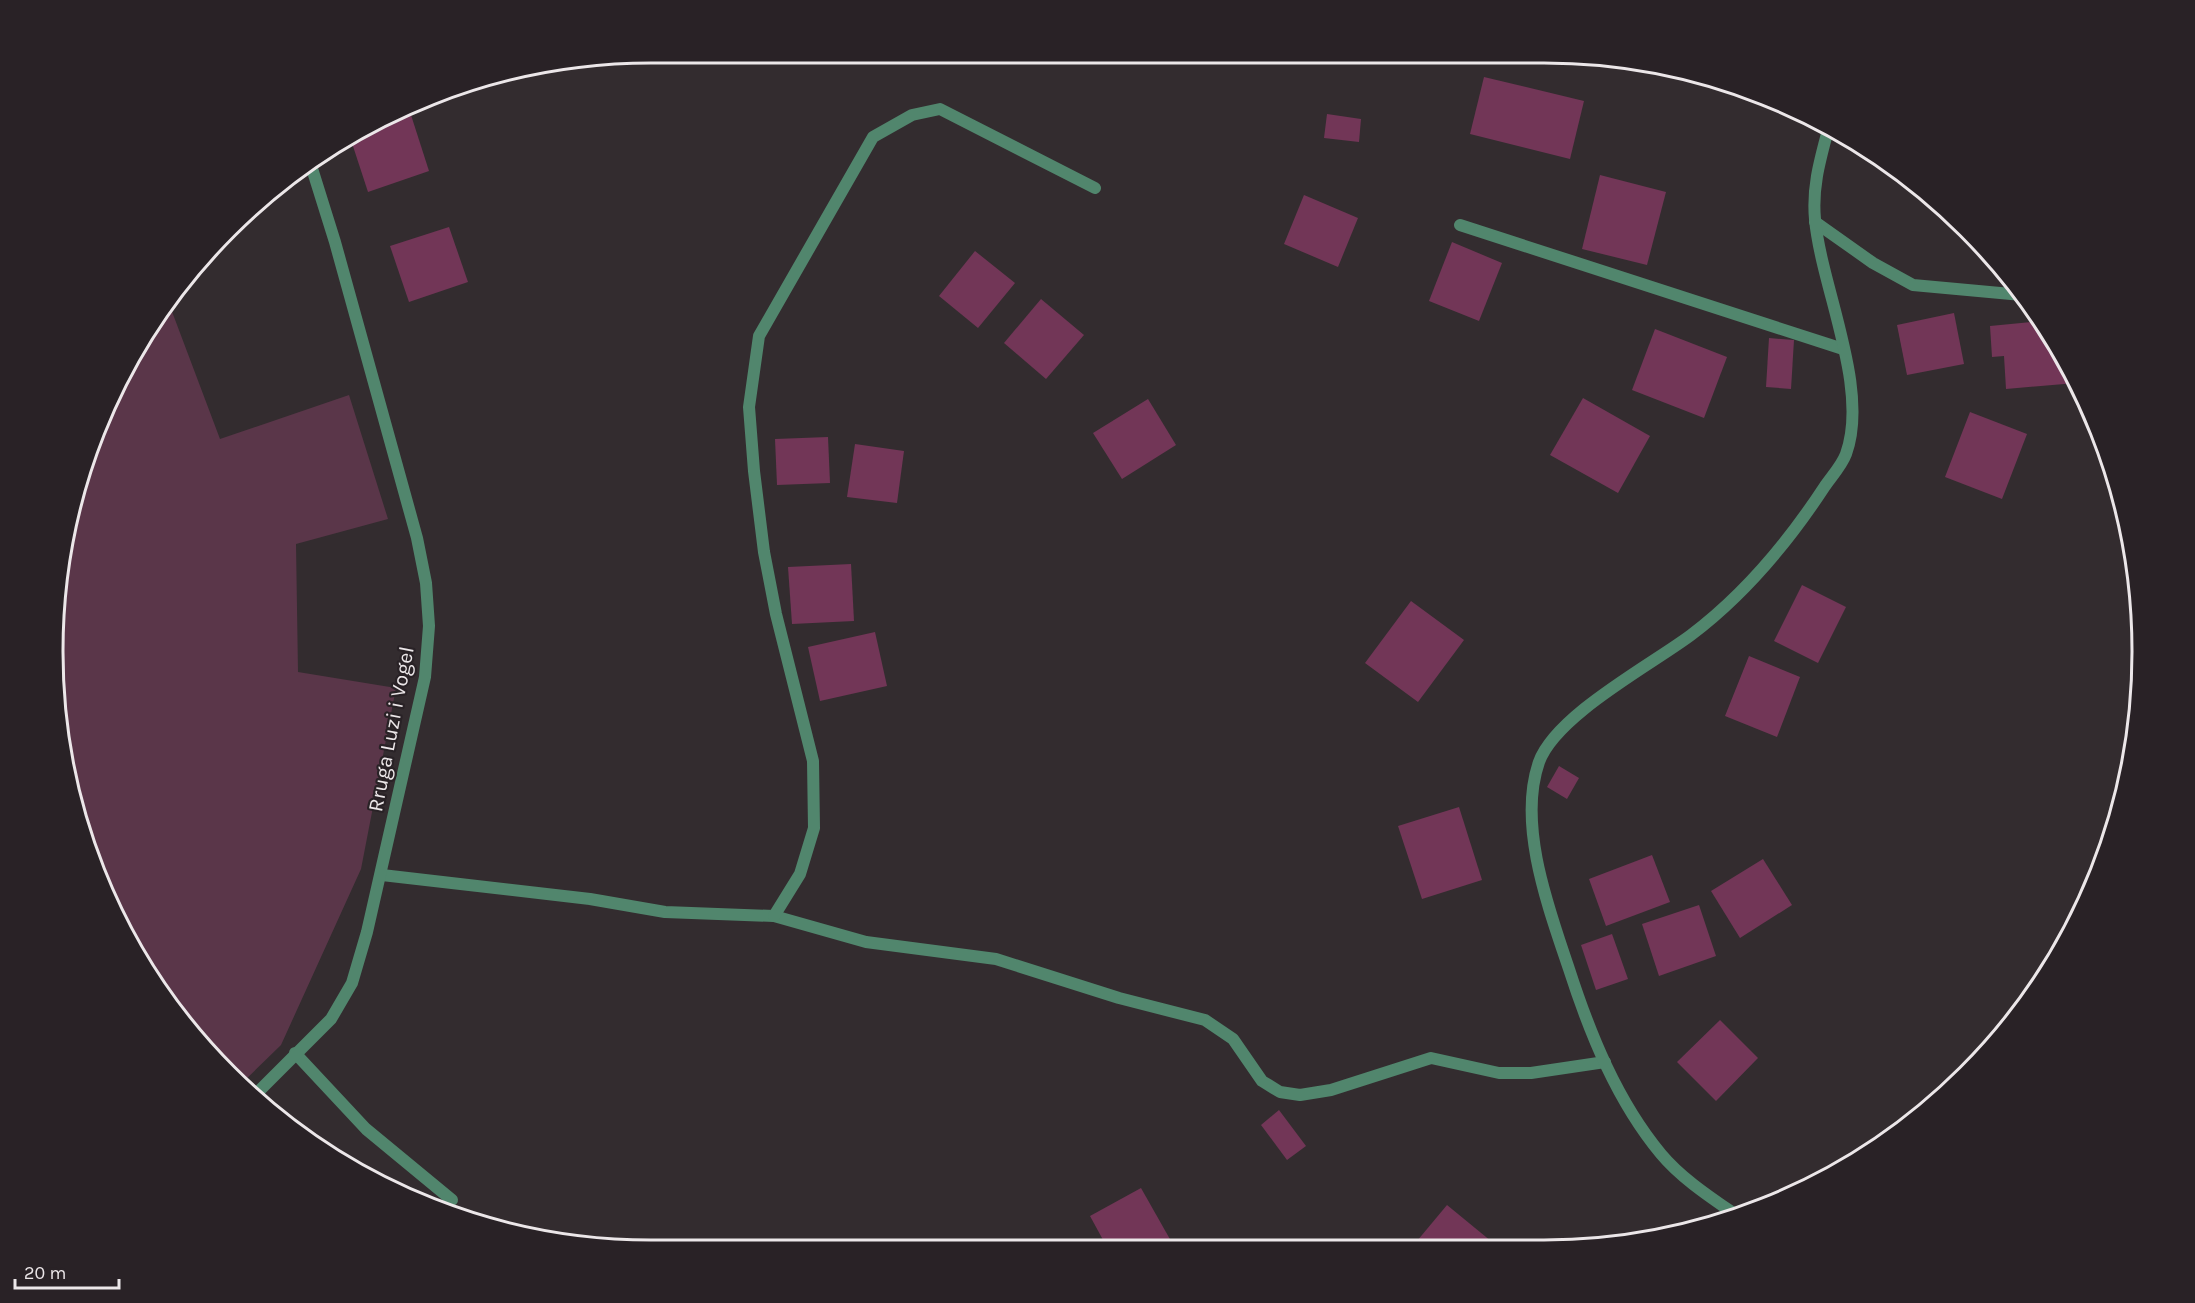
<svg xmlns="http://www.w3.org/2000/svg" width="2195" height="1303" viewBox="0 0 2195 1303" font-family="Karla,sans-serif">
<rect width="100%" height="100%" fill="#332c2f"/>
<path fill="#5a3649" d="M168 301 220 439 349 395 388 519 296 544 298 672 396 688 361 869 281 1045 240 1085C207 1058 179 1021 156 985 52 830 28 639 84 461 89 445 98 430 106 416 122 383 138 351 154 318Z"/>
<g fill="#723657">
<polygon points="1484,77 1584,101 1570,159 1470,134"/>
<polygon points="1327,114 1361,119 1359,142 1324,138"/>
<polygon points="411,115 429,171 368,192 350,137"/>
<polygon points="1600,175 1666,192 1647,265 1582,249"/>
<polygon points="1304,195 1358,218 1338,267 1284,244"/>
<polygon points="449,227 468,282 409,302 390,246"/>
<polygon points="1452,242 1502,263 1479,321 1429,301"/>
<polygon points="975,251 1015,283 978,328 939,296"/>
<polygon points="1041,299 1084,335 1046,379 1004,343"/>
<polygon points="1954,313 1964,364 1907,375 1897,325"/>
<polygon points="2043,321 2076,383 2006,389 2004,356 1992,357 1990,326"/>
<polygon points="1655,329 1727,357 1704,418 1632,390"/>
<polygon points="1769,338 1794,340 1791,389 1766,387"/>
<polygon points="1583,398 1650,436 1618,493 1550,455"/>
<polygon points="1148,399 1176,445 1122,479 1093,433"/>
<polygon points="1970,412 2027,434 2002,499 1945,477"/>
<polygon points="828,437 830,483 777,485 775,439"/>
<polygon points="855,444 904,451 897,503 847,497"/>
<polygon points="851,564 854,621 792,624 788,567"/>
<polygon points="1802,585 1846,607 1818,663 1774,641"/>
<polygon points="1411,601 1464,640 1418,702 1365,663"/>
<polygon points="875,632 887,686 820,701 808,647"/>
<polygon points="1749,656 1800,677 1777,737 1725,716"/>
<polygon points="1559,766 1579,778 1567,799 1547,787"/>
<polygon points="1459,807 1482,880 1422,899 1398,826"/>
<polygon points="1652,855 1670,902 1606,926 1589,879"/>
<polygon points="1763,859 1792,905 1740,938 1711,891"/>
<polygon points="1699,905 1716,956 1659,976 1642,924"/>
<polygon points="1612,934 1628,979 1596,990 1581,945"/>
<polygon points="1720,1020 1758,1058 1716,1101 1677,1062"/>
<polygon points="1279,1110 1306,1146 1287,1160 1261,1125"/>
<polygon points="1141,1188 1171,1241 1158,1249 1108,1249 1090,1216"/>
<polygon points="1447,1205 1497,1246 1494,1249 1415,1249 1412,1247"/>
</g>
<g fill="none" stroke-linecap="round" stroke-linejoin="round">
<g stroke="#51866d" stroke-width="12">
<polyline points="1815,222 1873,263 1913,285 2022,295"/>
<polyline points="1460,225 1843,349"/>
<polyline points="295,1053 366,1129 452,1200"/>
</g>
<g stroke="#51866d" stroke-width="12">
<polyline points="382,875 590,899 665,912 774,916 866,942 996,959 1119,998 1205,1020 1233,1039 1262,1081 1280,1092 1300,1095 1331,1090 1431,1058 1499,1073 1531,1073 1605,1062"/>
<polyline points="774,916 800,874 814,828 813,761 776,614 764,552 754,471 749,407 759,336 873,137 912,115 940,109 1095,188"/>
<polyline points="254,1096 331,1019 352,983 367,932 425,677 429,626 426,583 417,538 335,242 310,162"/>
<path d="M1736 1215C1710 1197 1681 1178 1661 1154 1617 1101 1590 1034 1569 969 1549 909 1517 825 1539 762 1556 715 1651 665 1691 635 1744 595 1789 541 1825 486 1832 476 1842 465 1846 454 1870 388 1821 287 1815 219 1812 187 1820 160 1828 130"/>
</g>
</g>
<g text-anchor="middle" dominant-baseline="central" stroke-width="4.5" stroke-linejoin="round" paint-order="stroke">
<g font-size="21" fill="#ece7e9" stroke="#292226">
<text transform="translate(391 729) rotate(-79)">Rruga Luzi i Vogel</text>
</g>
</g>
<path d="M0 0H2195V1303H0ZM651 63H1544A588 588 0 0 1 2132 651V652A588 588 0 0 1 1544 1240H651A588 588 0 0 1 63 652V651A588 588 0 0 1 651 63Z" fill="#292226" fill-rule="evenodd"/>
<path fill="none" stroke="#ece7e9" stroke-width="3" d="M651 63H1544A588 588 0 0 1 2132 651V652A588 588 0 0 1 1544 1240H651A588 588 0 0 1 63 652V651A588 588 0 0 1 651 63Z"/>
<path d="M15 1279v9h104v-9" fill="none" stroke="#ece7e9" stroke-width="3"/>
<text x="24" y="1279" font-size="18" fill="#ece7e9" stroke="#292226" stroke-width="4.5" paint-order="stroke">20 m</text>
</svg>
